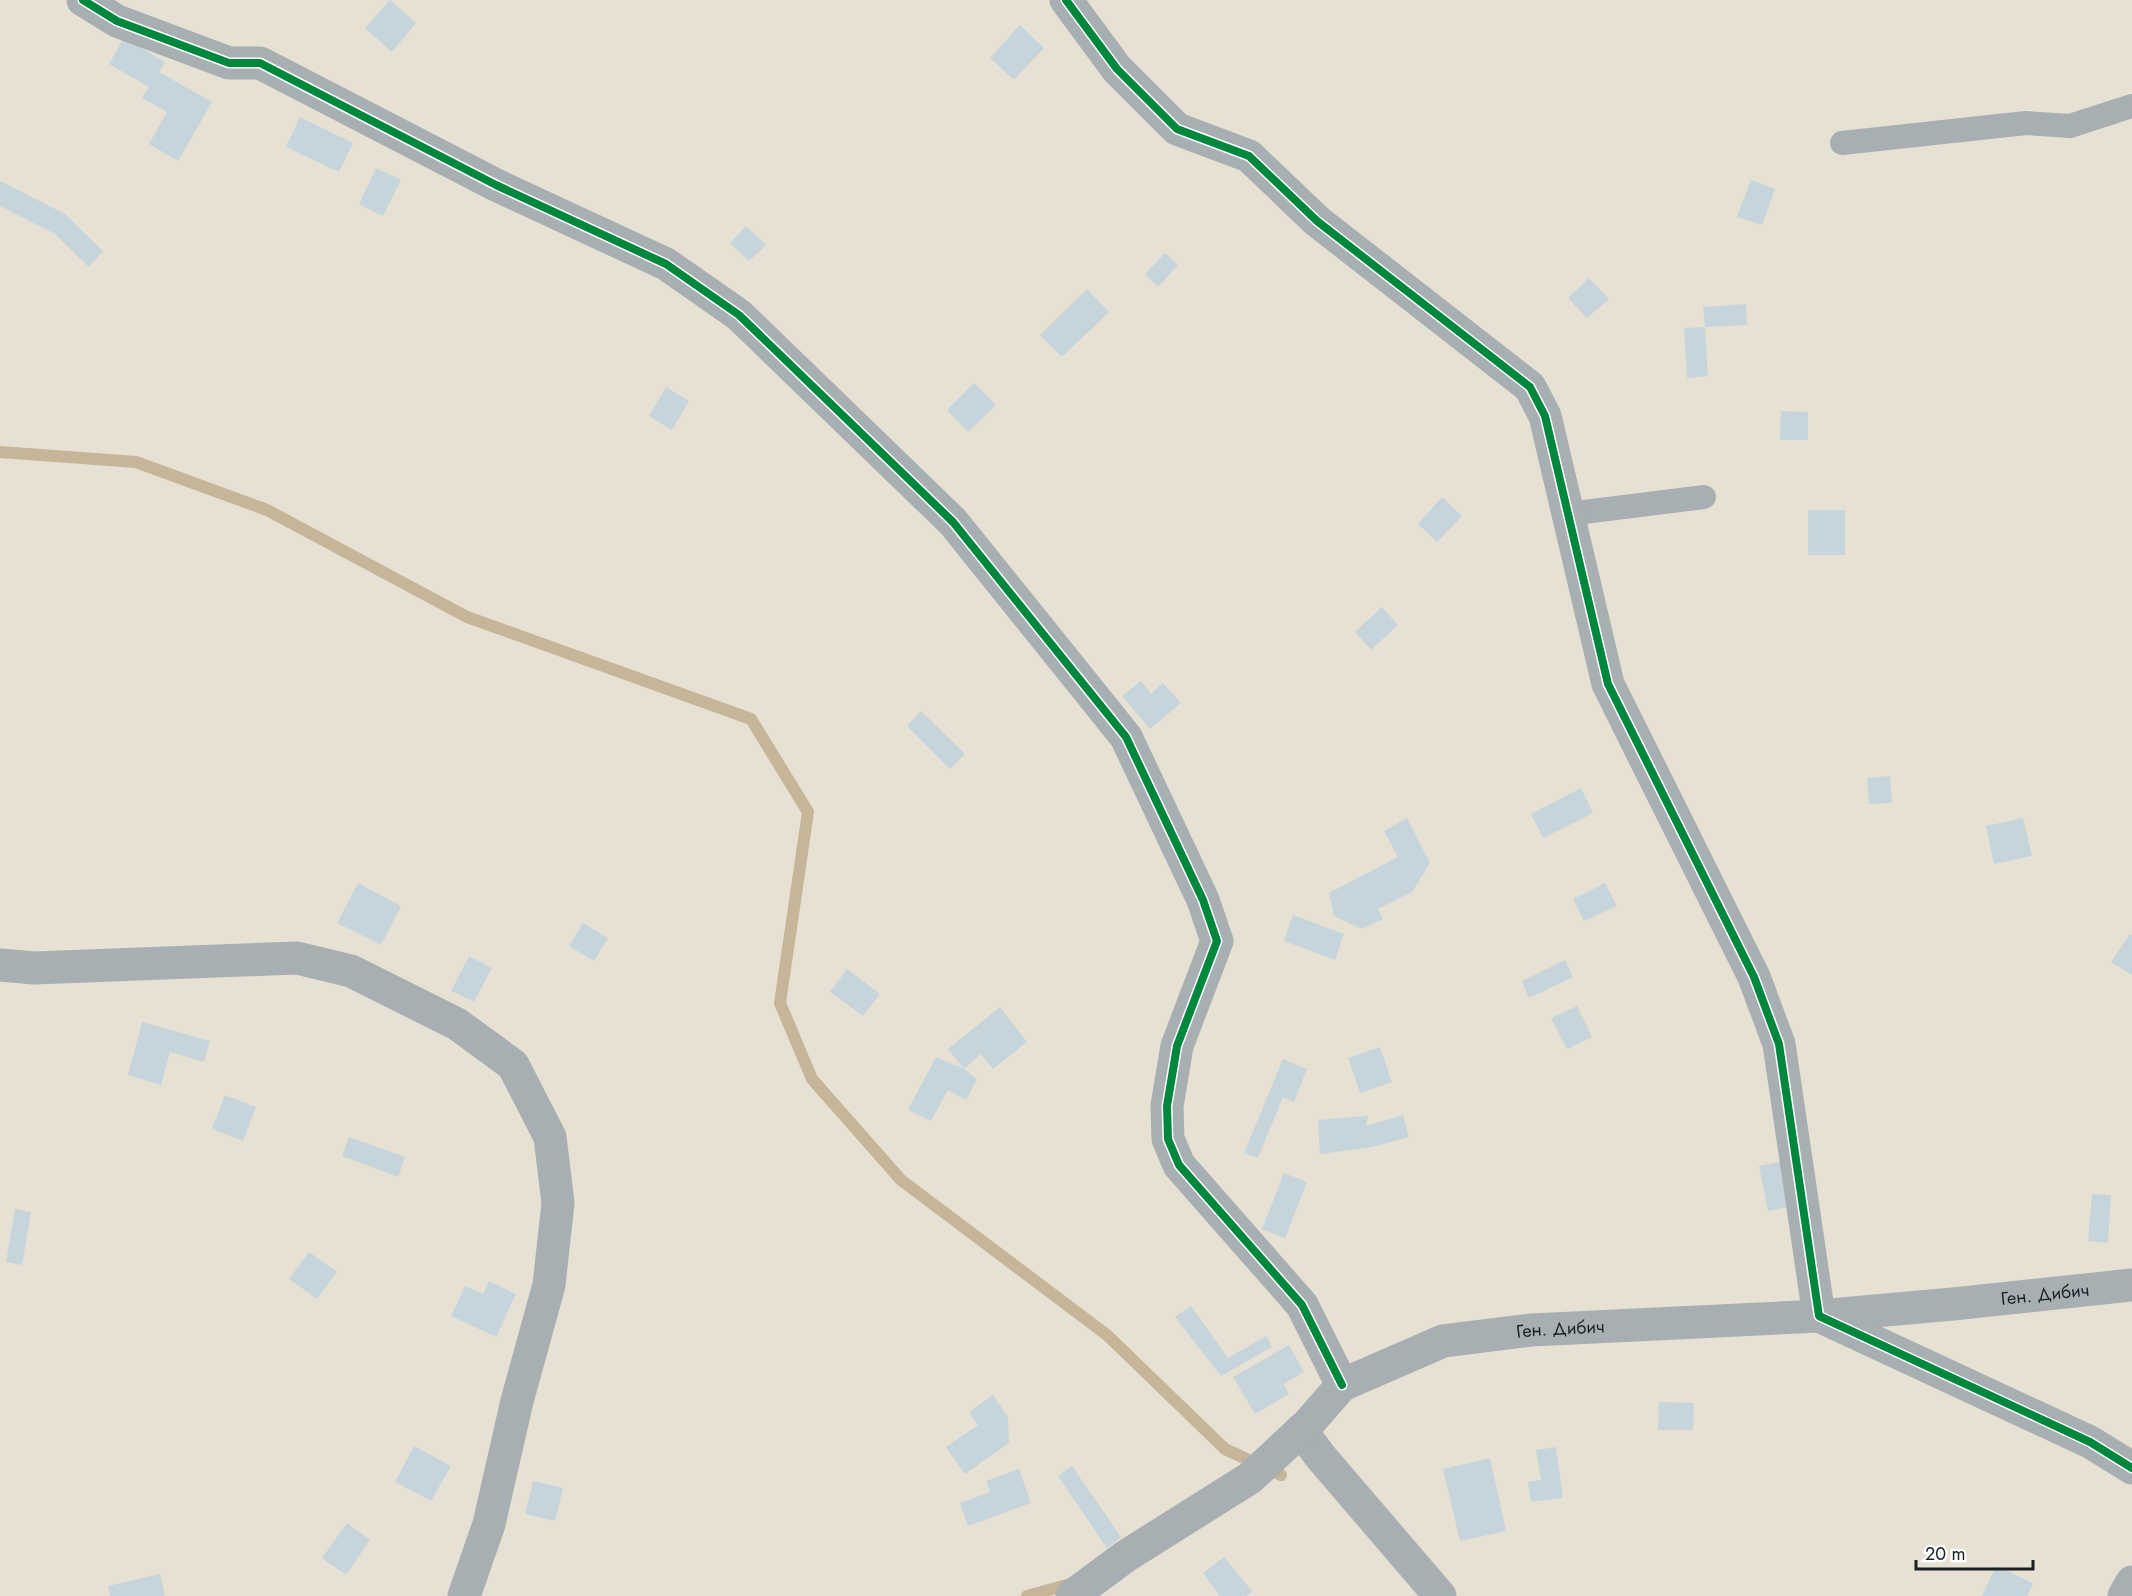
<svg xmlns="http://www.w3.org/2000/svg" width="2132" height="1596" viewBox="0 0 2132 1596" font-family="Jost,sans-serif">
<rect width="100%" height="100%" fill="#eaf4f8"/>
<rect fill="#e7e1d4" x="0" y="0" width="2132" height="1596"/>
<g fill="none" stroke-linecap="round" stroke-linejoin="round">
<g stroke="#c6b598" stroke-width="12">
<polyline points="0,452 136,462 267,510 467,617 751,719 808,812 780,1003 812,1079 901,1180 1107,1335 1225,1449 1281,1475"/>
<polyline points="1027,1596 1074,1583"/>
</g>
</g>
<g fill="#c6d5dc">
<polygon points="390,0 416,23 392,52 365,28"/>
<polygon points="1020,25 1044,48 1014,80 990,58"/>
<polygon points="124,38 165,62 159,72 212,102 178,161 149,144 167,112 142,98 149,87 109,64"/>
<polygon points="300,117 353,143 339,172 286,147"/>
<polygon points="376,168 401,180 383,216 359,204"/>
<polygon points="1751,180 1775,189 1762,225 1737,217"/>
<polygon points="0,181 65,214 103,251 89,267 55,234 0,206"/>
<polygon points="746,226 766,245 749,261 730,243"/>
<polygon points="1165,253 1178,265 1158,287 1145,274"/>
<polygon points="1589,278 1609,299 1587,318 1568,298"/>
<polygon points="1087,289 1109,312 1062,357 1040,335"/>
<polygon points="1746,304 1747,325 1705,327 1703,307"/>
<polygon points="1705,327 1708,376 1687,378 1684,328"/>
<polygon points="974,383 996,405 968,432 947,410"/>
<polygon points="666,387 689,401 672,430 649,416"/>
<polygon points="1781,411 1808,412 1808,440 1780,440"/>
<polygon points="1442,497 1462,516 1437,542 1418,524"/>
<rect x="1808" y="510" width="37" height="45"/>
<polygon points="1382,607 1398,625 1371,650 1355,632"/>
<polygon points="1141,681 1151,694 1163,683 1181,703 1150,729 1122,696"/>
<polygon points="921,711 965,754 950,769 907,726"/>
<polygon points="1890,776 1892,803 1869,804 1867,778"/>
<polygon points="1581,788 1593,813 1543,838 1531,814"/>
<polygon points="1407,818 1430,863 1412,892 1378,909 1383,919 1362,929 1334,916 1329,893 1398,857 1384,831"/>
<polygon points="2023,818 2032,856 1994,864 1986,826"/>
<polygon points="358,883 401,906 381,945 337,923"/>
<polygon points="1605,883 1617,906 1584,921 1573,899"/>
<polygon points="1293,915 1344,934 1335,960 1284,941"/>
<polygon points="583,923 608,938 594,961 569,946"/>
<polygon points="2130,934 2132,935 2132,975 2111,962"/>
<polygon points="469,956 492,968 474,1002 451,991"/>
<polygon points="1565,960 1573,977 1529,998 1522,981"/>
<polygon points="847,969 880,994 863,1016 830,992"/>
<polygon points="1577,1006 1592,1037 1567,1049 1551,1018"/>
<polygon points="1000,1007 1027,1042 993,1069 981,1054 964,1069 948,1049"/>
<polygon points="142,1022 210,1041 204,1062 170,1052 161,1085 128,1075"/>
<polygon points="1380,1047 1392,1082 1360,1093 1348,1058"/>
<polygon points="936,1057 964,1069 977,1079 966,1100 948,1090 931,1121 908,1110"/>
<polygon points="1283,1059 1307,1069 1294,1102 1283,1097 1258,1158 1244,1153"/>
<polygon points="225,1095 256,1107 243,1141 212,1129"/>
<polygon points="1403,1115 1409,1137 1372,1147 1320,1154 1318,1120 1368,1116 1366,1126"/>
<polygon points="349,1137 405,1157 398,1177 342,1156"/>
<polygon points="1784,1161 1793,1206 1768,1211 1759,1166"/>
<polygon points="1284,1173 1307,1182 1285,1238 1262,1229"/>
<polygon points="2092,1194 2111,1195 2108,1243 2088,1241"/>
<polygon points="15,1209 31,1212 22,1265 6,1262"/>
<polygon points="309,1252 337,1272 317,1299 289,1279"/>
<polygon points="489,1281 516,1294 496,1337 451,1316 465,1286 483,1294"/>
<polygon points="1191,1306 1228,1358 1266,1336 1272,1347 1221,1376 1175,1317"/>
<polygon points="1289,1345 1304,1372 1284,1384 1289,1394 1255,1414 1233,1377"/>
<polygon points="993,1395 1008,1417 1009,1443 965,1474 946,1447 978,1425 969,1412"/>
<polygon points="1659,1402 1694,1403 1693,1430 1658,1430"/>
<polygon points="414,1446 451,1466 431,1501 395,1482"/>
<polygon points="1556,1447 1563,1498 1531,1502 1528,1482 1541,1480 1536,1450"/>
<polygon points="1490,1458 1506,1531 1460,1541 1443,1469"/>
<polygon points="1072,1466 1121,1537 1107,1548 1058,1476"/>
<polygon points="1019,1469 1031,1503 968,1526 960,1503 990,1492 986,1481"/>
<polygon points="533,1481 563,1488 555,1521 525,1514"/>
<polygon points="347,1523 370,1540 346,1575 322,1558"/>
<polygon points="1224,1557 1252,1591 1246,1596 1220,1596 1203,1573"/>
<polygon points="1996,1566 2033,1583 2027,1596 1982,1596"/>
<polygon points="160,1574 165,1596 110,1596 108,1586"/>
</g>
<g fill="none" stroke-linecap="round" stroke-linejoin="round">
<g stroke="#a7afb3" stroke-width="24">
<polyline points="1842,143 2026,123 2070,126 2132,106"/>
<polyline points="1568,514 1704,497"/>
</g>
<g stroke="#a7afb3" stroke-width="33">
<polyline points="83,0 117,21 229,63 260,63 496,185 666,264 739,315 953,522 1126,737 1203,900 1217,941 1177,1046 1167,1106 1168,1139 1179,1165 1302,1305 1342,1385"/>
<polyline points="1066,0 1117,69 1177,129 1249,156 1317,221 1530,387 1545,416 1608,684 1754,977 1779,1044 1819,1316 2090,1442 2132,1468"/>
<polyline points="0,965 34,968 297,958 351,971 457,1024 513,1065 550,1137 558,1203 549,1285 517,1401 489,1524 464,1596"/>
<polyline points="1301,1430 1320,1456 1440,1596"/>
<path id="s1" d="M1072 1596 1126 1556 1250 1478 1308 1424 1342 1385 1443 1341 1532 1330 1819 1316 1953 1304 2132 1285"/>
<polyline points="2124,1596 2132,1582"/>
</g>
<defs>
<g id="cycleway">
<polyline points="83,0 117,21 229,63 260,63 496,185 666,264 739,315 953,522 1126,737 1203,900 1217,941 1177,1046 1167,1106 1168,1139 1179,1165 1302,1305 1342,1385"/>
<polyline points="1066,0 1117,69 1177,129 1249,156 1317,221 1530,387 1545,416 1608,684 1754,977 1779,1044 1819,1316 2090,1442 2132,1468"/>
</g>
</defs>
<use href="#cycleway" stroke="#fff" stroke-width="11"/>
<use href="#cycleway" stroke="#00873e" stroke-width="8"/>
</g>
<g text-anchor="middle" dominant-baseline="central" stroke-width="6" stroke-linejoin="round" paint-order="stroke">
<g font-size="18" fill="#192125" stroke="#fff">
<text stroke="none"><textPath href="#s1" startOffset="1059">Ген. Дибич</textPath></text>
<text stroke="none"><textPath href="#s1" startOffset="573">Ген. Дибич</textPath></text>
</g>
</g>
<path d="M1916 1560v9h117v-9" fill="none" stroke="#192125" stroke-width="3"/>
<text x="1925" y="1560" font-size="18" fill="#192125" stroke="#ffffff" stroke-width="4.5" paint-order="stroke">20 m</text>
</svg>
